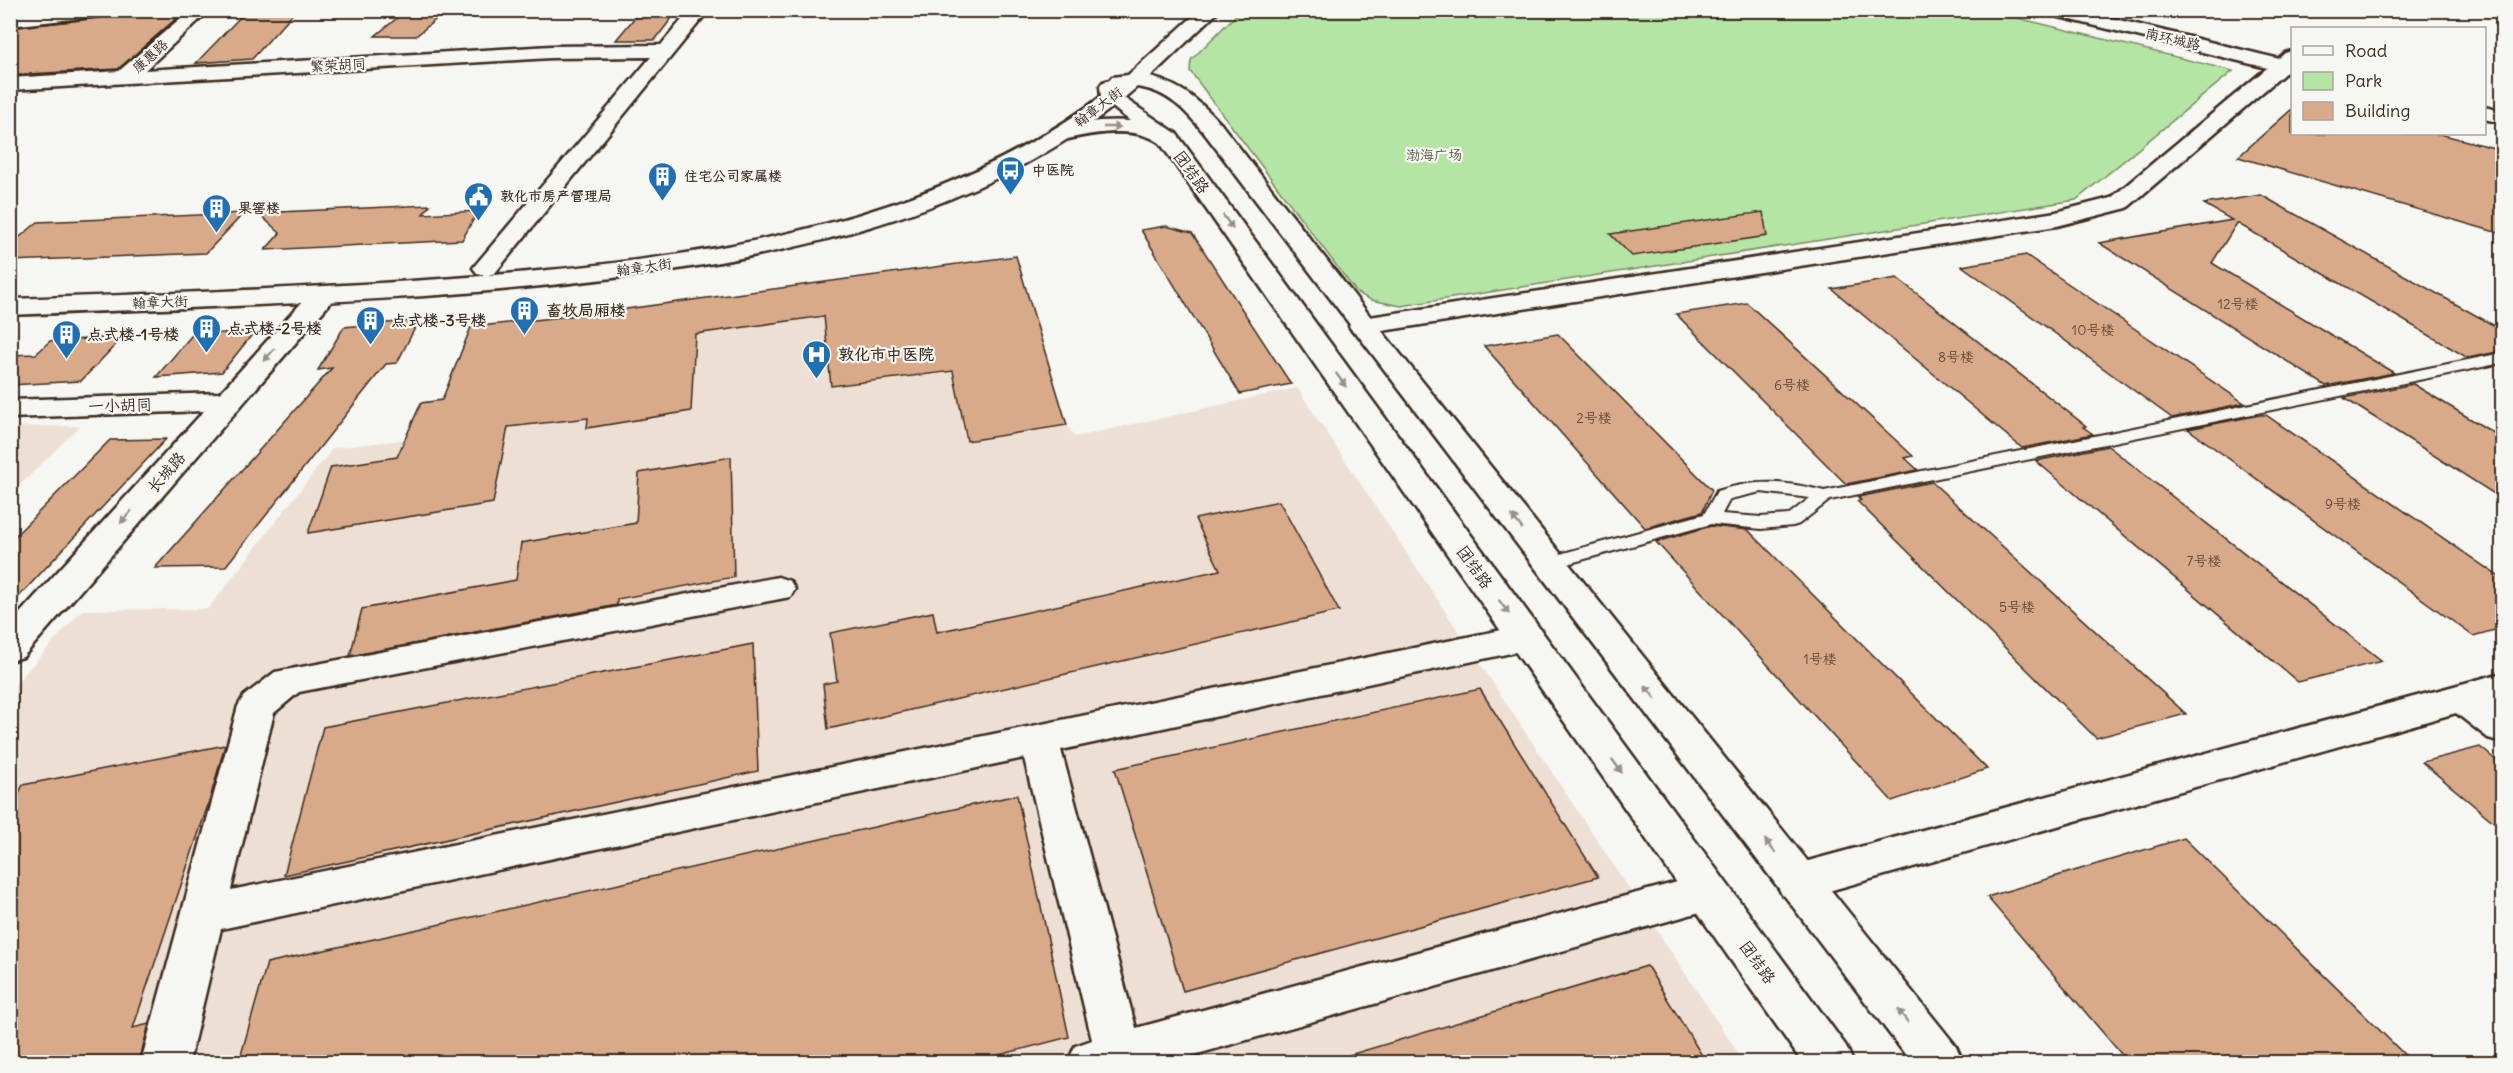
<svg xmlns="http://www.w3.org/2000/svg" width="2513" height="1073" viewBox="0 0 2513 1073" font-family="Delius,'LXGW WenKai TC',sans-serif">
<rect width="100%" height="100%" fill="#f6f6f2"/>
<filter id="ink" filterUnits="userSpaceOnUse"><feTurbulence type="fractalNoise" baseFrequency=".0167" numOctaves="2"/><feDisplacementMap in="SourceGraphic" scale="12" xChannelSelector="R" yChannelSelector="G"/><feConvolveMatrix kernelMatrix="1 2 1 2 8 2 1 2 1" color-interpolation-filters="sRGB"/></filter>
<g filter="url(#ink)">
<g fill="#eddfd3">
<polygon points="1016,256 1067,425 1075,437 1297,388 1744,1062 11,1062 11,689 82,610 208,609 333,448 572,420 595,312"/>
<polygon points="80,426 11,494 11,427"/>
</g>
<polygon fill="#b5e5a4" stroke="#788861" stroke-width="1.5" points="1241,10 1989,11 2233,71 2076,200 1401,306 1371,300 1357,293 1190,71 1191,60"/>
<g fill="#d9aa8a" stroke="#3b2a1e" stroke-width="1.5">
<polygon points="119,10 186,10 118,69 10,75 10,28 108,17"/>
<polygon points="247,10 296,10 252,59 196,63"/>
<polygon points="407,10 447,10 416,36 375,36"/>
<polygon points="641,10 678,10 655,40 616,40"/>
<polygon points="2292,109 2292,134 2440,134 2502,150 2502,234 2238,157"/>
<polygon points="2261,195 2502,330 2502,351 2468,358 2237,223 2212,263 2394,373 2326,386 2099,243 2232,220 2204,204"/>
<polygon points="430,205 423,214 478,211 462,240 265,250 280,233 258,213"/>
<polygon points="1763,212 1767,236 1632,256 1610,234"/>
<polygon points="244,213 206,253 10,261 10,245 38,222"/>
<polygon points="1166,226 1192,233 1291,384 1240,394 1141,230"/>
<polygon points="2026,255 2244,403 2172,418 1962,266"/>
<polygon points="1016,256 1067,425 967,441 953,371 831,386 824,316 695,334 691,411 587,428 588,418 508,427 493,503 308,533 331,467 397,457 421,403 442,400 471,327 597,313"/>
<polygon points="1897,278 2086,426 2083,427 2093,434 2022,448 1832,289"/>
<polygon points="1747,303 1913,456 1905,458 1918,470 1846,484 1676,314"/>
<polygon points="419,320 397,363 386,364 225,567 155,568 332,368 318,370 344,327"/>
<polygon points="255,331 222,372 156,377 192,335"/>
<polygon points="1558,334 1712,490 1702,512 1645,528 1484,346"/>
<polygon points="123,337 81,381 10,385 10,355 36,354 50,341"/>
<polygon points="2413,384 2502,438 2502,499 2344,398"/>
<polygon points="2260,415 2266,415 2502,579 2502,628 2473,636 2188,429"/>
<polygon points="166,439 10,606 10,541 110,440"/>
<polygon points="2108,446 2382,661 2298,682 2036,461"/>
<polygon points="731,457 734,577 617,599 617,605 350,656 362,609 516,580 521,543 636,523 639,473"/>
<polygon points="1932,482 2186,714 2096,738 1857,501 1861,500 1858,497"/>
<polygon points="1279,501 1339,611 828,729 823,684 837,681 830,633 933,612 937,632 1220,570 1195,519"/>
<polygon points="1711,526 1748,530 1987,769 1892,801 1656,542"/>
<polygon points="753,644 758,771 284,875 323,727"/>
<polygon points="1480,689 1598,877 1183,991 1115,769"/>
<polygon points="225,745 210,799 133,1028 149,1024 139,1062 10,1062 10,811 23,785"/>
<polygon points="2480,747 2502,765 2502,829 2422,762"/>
<polygon points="1017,795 1069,1037 972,1062 239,1062 267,963"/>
<polygon points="2184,838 2412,1062 2128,1062 1987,897"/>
<polygon points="1647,966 1706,1062 1347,1062 1346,1056"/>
</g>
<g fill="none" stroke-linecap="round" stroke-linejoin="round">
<defs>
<path id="lane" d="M2502 353V363L1830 500 1799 524 1793 526 1761 529 1711 524 1549 569 1540 563 1542 559 1704 514 1717 491C1754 479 1786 481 1824 491ZM1761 492 1810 498 1788 515 1761 517 1722 514 1730 499Z"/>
<g id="street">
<polygon points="49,10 117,10 108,15 10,26 10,14"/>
<polygon points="190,10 210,10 145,70 551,46 661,45 690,10 709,10 495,273 486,276 477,273 473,268 477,263 651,57 551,58 10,90 10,78 119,71"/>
<polygon points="2292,51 2292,67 2127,208 2057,226 1363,334 1353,332 1349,326 1353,320 1363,318 2056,212 2111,198 2285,53"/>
<polygon points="322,288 331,290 335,296 331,302 23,657 10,661 10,624 204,411 10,418 10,400 220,393 313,290"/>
<polygon points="778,577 790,581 795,589 790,597 299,692 274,713 231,890 1526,625 1539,629 1544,638 1539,647 1061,750 1136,1028 1707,874 1722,879 1728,892 1722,905 1707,910 1169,1062 1068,1062 1075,1046 1092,1040 1024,758 221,929 189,1062 141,1062 238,706 244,696 275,672"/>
<polygon points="2502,673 2502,699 2494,702 2502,708 2502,742 2488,738 2456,713 1797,900 1782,895 1776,882 1782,869 1797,864"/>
</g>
<g id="secondary">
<path d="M1110 80 1117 82 1121 96 1176 133 1846 1046 1853 1062H1802L1160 143C1135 125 1092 133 1064 140L1056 138 1053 133 1056 128C1081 122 1105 119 1130 121L1101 98 1100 86 1103 82Z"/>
<polygon points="1213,123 1221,124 1373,320 1956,1046 1963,1062 1911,1062 1205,134 1202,129 1205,124"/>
</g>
<g id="primary">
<path d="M1200 10H1220L1150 77C1181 85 1200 101 1221 124L1224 129 1221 134H1205C1186 111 1168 91 1137 87 957 246 670 277 439 295 297 305 153 309 10 315V299C154 294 297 289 441 279 672 262 927 235 1115 86L1109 81 1112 77 1128 75Z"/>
<polygon points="2044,10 2078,10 2292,62 2292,74 2047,14"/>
<polygon points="2484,107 2502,111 2502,123 2484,119"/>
</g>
</defs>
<use href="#lane" stroke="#3b2a1e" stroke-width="4"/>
<use href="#street" stroke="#3b2a1e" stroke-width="5"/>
<use href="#secondary" stroke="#3b2a1e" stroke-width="5"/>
<use href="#primary" stroke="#3b2a1e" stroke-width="5"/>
<use href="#lane" fill="#f6f6f2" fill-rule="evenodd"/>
<use href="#street" fill="#f6f6f2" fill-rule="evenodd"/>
<use href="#secondary" fill="#f6f6f2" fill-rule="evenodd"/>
<use href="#primary" fill="#f6f6f2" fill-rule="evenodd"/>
</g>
<defs><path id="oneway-solid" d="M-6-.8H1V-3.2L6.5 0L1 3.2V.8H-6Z" transform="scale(1.5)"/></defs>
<g fill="#989088">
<use href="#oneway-solid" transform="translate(1112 127)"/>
<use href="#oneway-solid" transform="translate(1228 222) rotate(54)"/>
<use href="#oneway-solid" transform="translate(269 355) rotate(132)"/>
<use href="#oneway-solid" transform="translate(1341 380) rotate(54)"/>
<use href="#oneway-solid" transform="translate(126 517) rotate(131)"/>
<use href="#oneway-solid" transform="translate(1517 522) rotate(-128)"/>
<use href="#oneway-solid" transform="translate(1504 607) rotate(54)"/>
<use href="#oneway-solid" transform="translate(1650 692) rotate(-128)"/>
<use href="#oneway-solid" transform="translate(1617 766) rotate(54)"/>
<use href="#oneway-solid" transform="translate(1770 846) rotate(-128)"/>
<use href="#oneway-solid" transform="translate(1903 1016) rotate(-128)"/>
</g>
</g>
<defs>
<symbol id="bus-pin" viewBox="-11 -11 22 30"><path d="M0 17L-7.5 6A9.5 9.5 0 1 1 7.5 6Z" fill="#1f6fb2" stroke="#f6f6f2"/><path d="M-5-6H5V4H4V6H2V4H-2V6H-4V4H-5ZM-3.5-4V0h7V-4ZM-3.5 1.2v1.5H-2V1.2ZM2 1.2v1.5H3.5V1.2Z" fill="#fff"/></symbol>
<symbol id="building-pin" viewBox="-11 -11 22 30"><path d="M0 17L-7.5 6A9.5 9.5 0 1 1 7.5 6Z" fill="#1f6fb2" stroke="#f6f6f2"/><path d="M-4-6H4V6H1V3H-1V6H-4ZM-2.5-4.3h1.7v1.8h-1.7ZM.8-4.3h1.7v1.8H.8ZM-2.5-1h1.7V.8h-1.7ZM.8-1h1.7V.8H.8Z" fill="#fff"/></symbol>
<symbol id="civic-pin" viewBox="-11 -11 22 30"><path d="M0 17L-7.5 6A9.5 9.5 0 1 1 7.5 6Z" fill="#1f6fb2" stroke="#f6f6f2"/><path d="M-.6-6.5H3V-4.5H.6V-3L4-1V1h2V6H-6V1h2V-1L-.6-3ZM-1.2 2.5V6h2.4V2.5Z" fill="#fff"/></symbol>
<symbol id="hospital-pin" viewBox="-11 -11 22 30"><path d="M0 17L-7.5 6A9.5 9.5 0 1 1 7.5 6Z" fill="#1f6fb2" stroke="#f6f6f2"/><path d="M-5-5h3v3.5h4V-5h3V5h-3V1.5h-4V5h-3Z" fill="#fff"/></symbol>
</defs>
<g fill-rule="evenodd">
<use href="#bus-pin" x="994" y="154" width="33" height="45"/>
<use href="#building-pin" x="646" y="160" width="33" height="45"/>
<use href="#civic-pin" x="462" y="180" width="33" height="45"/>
<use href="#building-pin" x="200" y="192" width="33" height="45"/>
<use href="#building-pin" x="508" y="294" width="33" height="45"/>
<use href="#building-pin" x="354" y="304" width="33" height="45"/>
<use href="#building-pin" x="190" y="312" width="33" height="45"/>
<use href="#building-pin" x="50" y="318" width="33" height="45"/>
<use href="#hospital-pin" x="800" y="338" width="33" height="45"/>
</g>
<g text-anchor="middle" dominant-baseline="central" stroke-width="4.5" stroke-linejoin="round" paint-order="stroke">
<g font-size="14" fill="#3b2a1e" stroke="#f6f6f2">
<text transform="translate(2173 39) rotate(13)">南环城路</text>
<text transform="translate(150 56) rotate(-42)">康惠路</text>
<text transform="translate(338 65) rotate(-3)">繁荣胡同</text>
<text transform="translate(1098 107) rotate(-37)">翰章大街</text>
<text transform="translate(644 267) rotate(-8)">翰章大街</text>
<text transform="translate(160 302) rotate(-2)">翰章大街</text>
</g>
<g font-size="14" fill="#5a5940" stroke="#f6f6f2">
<text x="1434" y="155">渤海广场</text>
</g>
<g font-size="14" font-weight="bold" fill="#3b2a1e" stroke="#f6f6f2" text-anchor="start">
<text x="1032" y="170">中医院</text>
<text x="684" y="176">住宅公司家属楼</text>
<text x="500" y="196">敦化市房产管理局</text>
<text x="238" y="208">果窖楼</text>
</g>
<g font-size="14" fill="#624a39">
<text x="2238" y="304">12号楼</text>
<text x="2093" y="330">10号楼</text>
<text x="1956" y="357">8号楼</text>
<text x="1792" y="385">6号楼</text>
<text x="1594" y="418">2号楼</text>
<text x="2343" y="504">9号楼</text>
<text x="2204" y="561">7号楼</text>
<text x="2017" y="607">5号楼</text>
<text x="1820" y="659">1号楼</text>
</g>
<g font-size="16" fill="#3b2a1e" stroke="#f6f6f2">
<text transform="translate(1192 172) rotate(54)">团结路</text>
<text transform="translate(120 405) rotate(-2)">一小胡同</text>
<text transform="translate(166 472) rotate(-49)">长城路</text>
<text transform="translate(1475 567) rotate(54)">团结路</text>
<text transform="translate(1758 962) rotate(54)">团结路</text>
</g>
<g font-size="16" font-weight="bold" fill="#3b2a1e" stroke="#f6f6f2" text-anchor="start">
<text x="546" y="310">畜牧局厢楼</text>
<text x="391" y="320">点式楼-3号楼</text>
<text x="227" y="328">点式楼-2号楼</text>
<text x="87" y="334">点式楼-1号楼</text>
<text x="838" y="354">敦化市中医院</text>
</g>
</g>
<rect width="2513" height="1073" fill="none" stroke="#f6f6f2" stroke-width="36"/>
<rect x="18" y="18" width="2477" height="1037" fill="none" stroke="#3b2a1e" stroke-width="2" filter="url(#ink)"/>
<rect x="2291" y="27" width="195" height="108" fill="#f6f6f2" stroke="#aba49d" stroke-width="1.5"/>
<rect x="2303" y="46" width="30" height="9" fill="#f6f6f2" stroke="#aba49d" stroke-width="1.5"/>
<text x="2345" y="57" font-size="18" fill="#3b2a1e">Road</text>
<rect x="2303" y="72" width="30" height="18" fill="#b5e5a4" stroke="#aba49d" stroke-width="1.5"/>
<text x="2345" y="87" font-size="18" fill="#3b2a1e">Park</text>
<rect x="2303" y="102" width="30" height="18" fill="#d9aa8a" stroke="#aba49d" stroke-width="1.5"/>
<text x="2345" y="117" font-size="18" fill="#3b2a1e">Building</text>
</svg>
